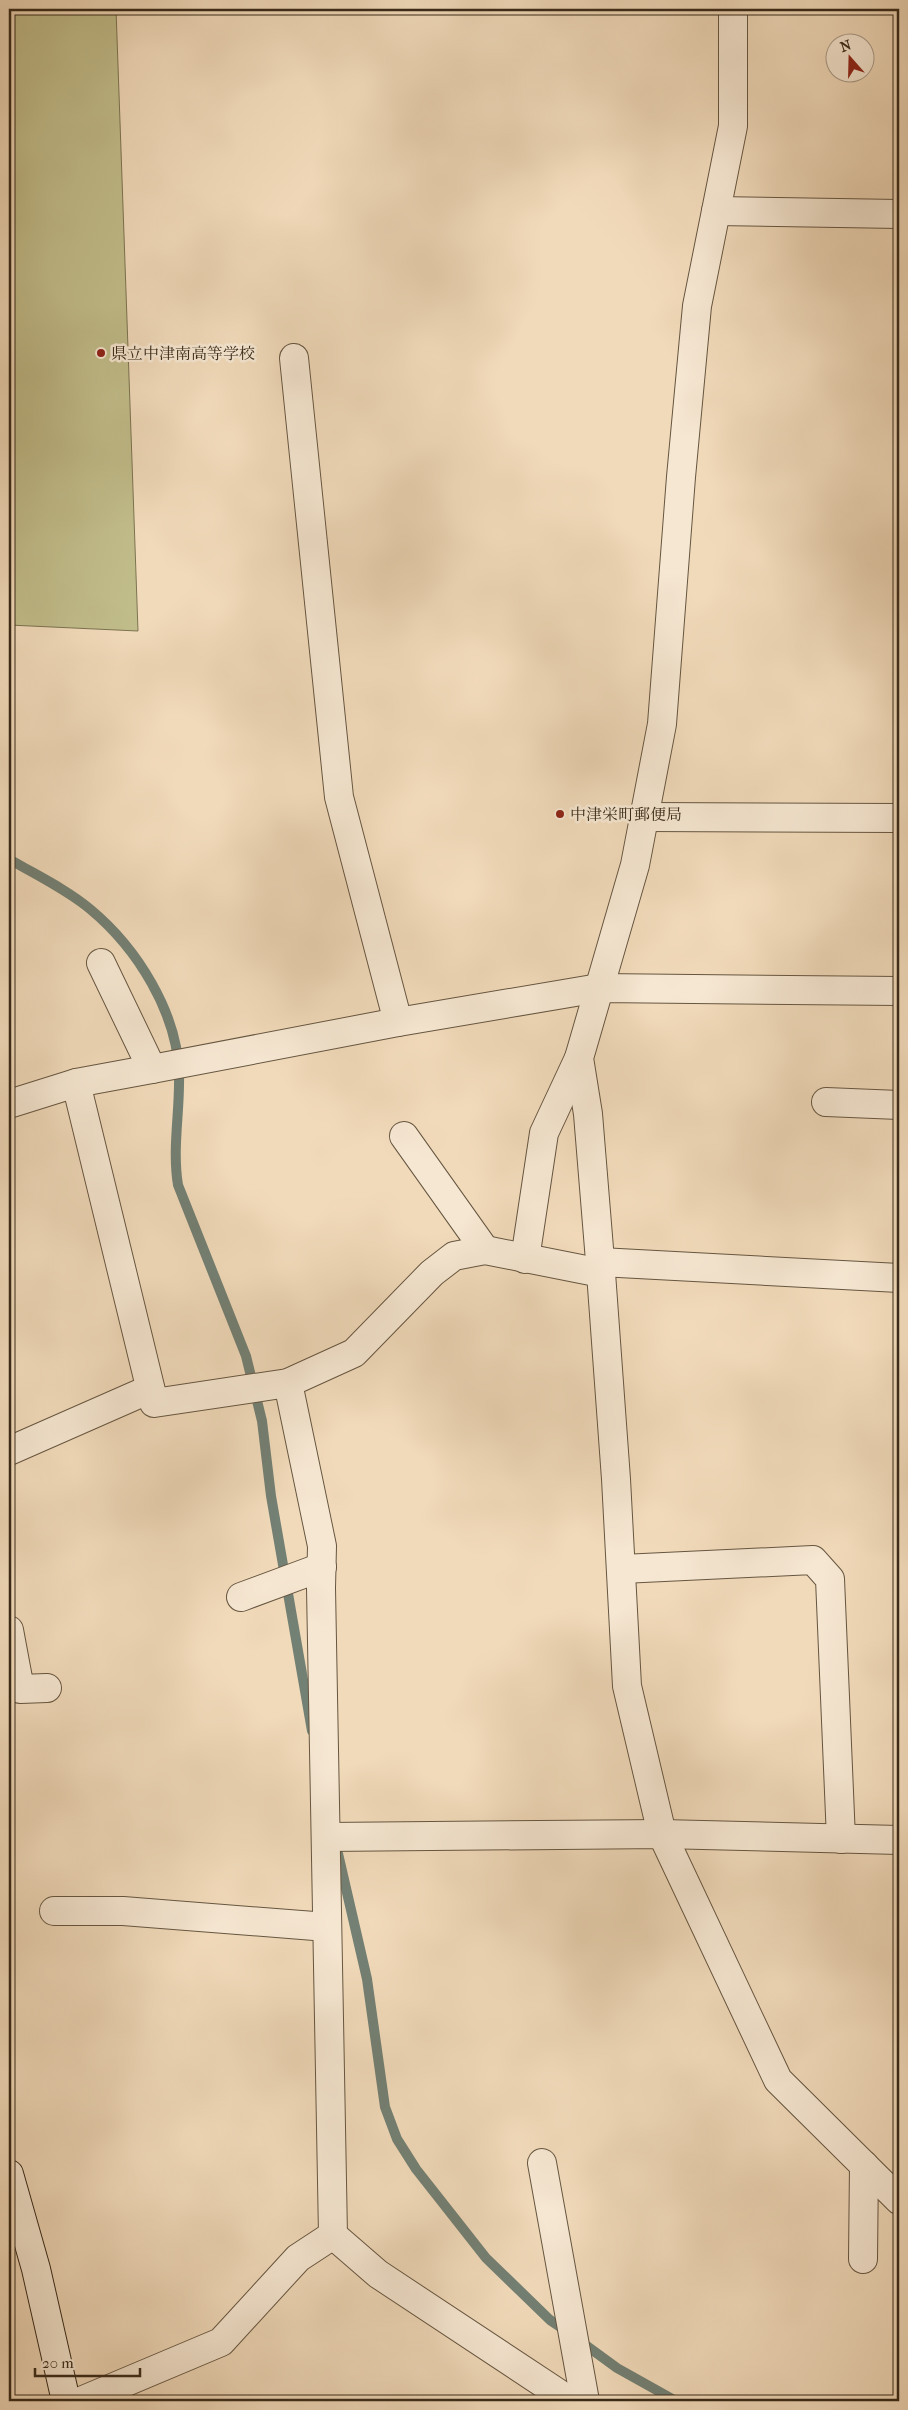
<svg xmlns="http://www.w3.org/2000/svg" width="908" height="2410" viewBox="0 0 908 2410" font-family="'IM FELL French Canon','Noto Serif JP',serif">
<rect width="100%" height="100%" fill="#f1daba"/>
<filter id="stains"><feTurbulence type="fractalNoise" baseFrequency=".004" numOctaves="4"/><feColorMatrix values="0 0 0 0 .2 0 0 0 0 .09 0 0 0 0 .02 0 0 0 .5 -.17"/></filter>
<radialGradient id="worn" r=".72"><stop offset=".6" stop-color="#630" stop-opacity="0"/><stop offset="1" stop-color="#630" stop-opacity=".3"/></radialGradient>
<polygon fill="#c1bd8b" stroke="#7c7452" points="9,9 116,9 138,631 9,625"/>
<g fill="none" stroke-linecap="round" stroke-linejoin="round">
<g stroke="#738074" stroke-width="10">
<path d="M9 859C36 875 66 889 90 909 137 948 178 1013 179 1075 180 1112 172 1148 178 1185L246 1356 262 1421 271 1496 312 1731"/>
<polyline points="336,1845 367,1979 385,2107 397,2139 416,2169 486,2258 550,2320 568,2332"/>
<polyline points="580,2341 617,2368 676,2401"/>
</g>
<defs>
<g id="street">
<polyline points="733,9 733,126 697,306 681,477 662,724 635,865 579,1058 588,1114 601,1273 616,1479 627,1686 662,1834 778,2080 899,2200"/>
<polyline points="716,211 899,214"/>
<polyline points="294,358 339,797 398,1022"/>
<polyline points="645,817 899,818"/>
<polyline points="101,963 152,1069 398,1022 599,988 899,991"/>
<polyline points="76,1083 154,1403 288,1383 354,1353 432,1273 454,1256 485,1250 601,1273"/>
<polyline points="826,1102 899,1105"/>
<polyline points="9,1104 76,1083 152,1069"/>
<polyline points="404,1136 485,1250"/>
<polyline points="525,1259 544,1133 579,1058"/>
<polyline points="600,1262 899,1278"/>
<polyline points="288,1383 322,1546 321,1588 333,2235 378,2274 570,2401"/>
<polyline points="9,1451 150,1389"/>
<polyline points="622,1569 813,1560 830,1579 841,1839"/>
<polyline points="241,1597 322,1567"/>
<polyline points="9,1630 20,1689 47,1688"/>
<polyline points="326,1837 662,1834 899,1840"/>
<polyline points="54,1911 123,1911 327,1927"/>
<polyline points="542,2163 585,2401"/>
<polyline points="863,2259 864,2165"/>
<polyline points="81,2401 221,2342 298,2258 333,2235"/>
</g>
<polyline id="secondary" points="9,2174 36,2269 66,2401"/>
</defs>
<use href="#street" stroke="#665641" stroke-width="30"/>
<use href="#secondary" stroke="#382a19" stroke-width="30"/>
<use href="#street" stroke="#f6e7d2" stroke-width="28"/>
<use href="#secondary" stroke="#f6e7d2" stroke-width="28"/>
</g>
<g fill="#8f2418" stroke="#f6e7d2" stroke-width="2">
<circle cx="101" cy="353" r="5"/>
<circle cx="560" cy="814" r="5"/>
</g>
<g text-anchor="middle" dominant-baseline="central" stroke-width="5" stroke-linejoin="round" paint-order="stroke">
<g font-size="16" fill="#382a19" stroke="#f6e7d2" text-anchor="start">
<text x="111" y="353">県立中津南高等学校</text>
<text x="570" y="814">中津栄町郵便局</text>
</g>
</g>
<rect width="908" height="2410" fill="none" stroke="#f1daba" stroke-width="30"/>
<rect x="10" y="10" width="888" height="2390" fill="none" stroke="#382a19" stroke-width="2.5"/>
<rect x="15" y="15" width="878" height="2380" fill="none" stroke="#382a19"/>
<g transform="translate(850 58) rotate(340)"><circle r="24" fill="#f6e7d2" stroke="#aa9b88"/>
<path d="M0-4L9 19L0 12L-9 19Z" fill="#8f2418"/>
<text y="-8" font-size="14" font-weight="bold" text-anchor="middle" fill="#382a19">N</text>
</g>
<path d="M35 2368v8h105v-8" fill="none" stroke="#382a19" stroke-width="2.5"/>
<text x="42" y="2368" font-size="15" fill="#382a19" stroke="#f6e7d2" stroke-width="4" paint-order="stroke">20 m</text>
<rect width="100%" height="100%" filter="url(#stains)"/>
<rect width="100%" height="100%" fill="url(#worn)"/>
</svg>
